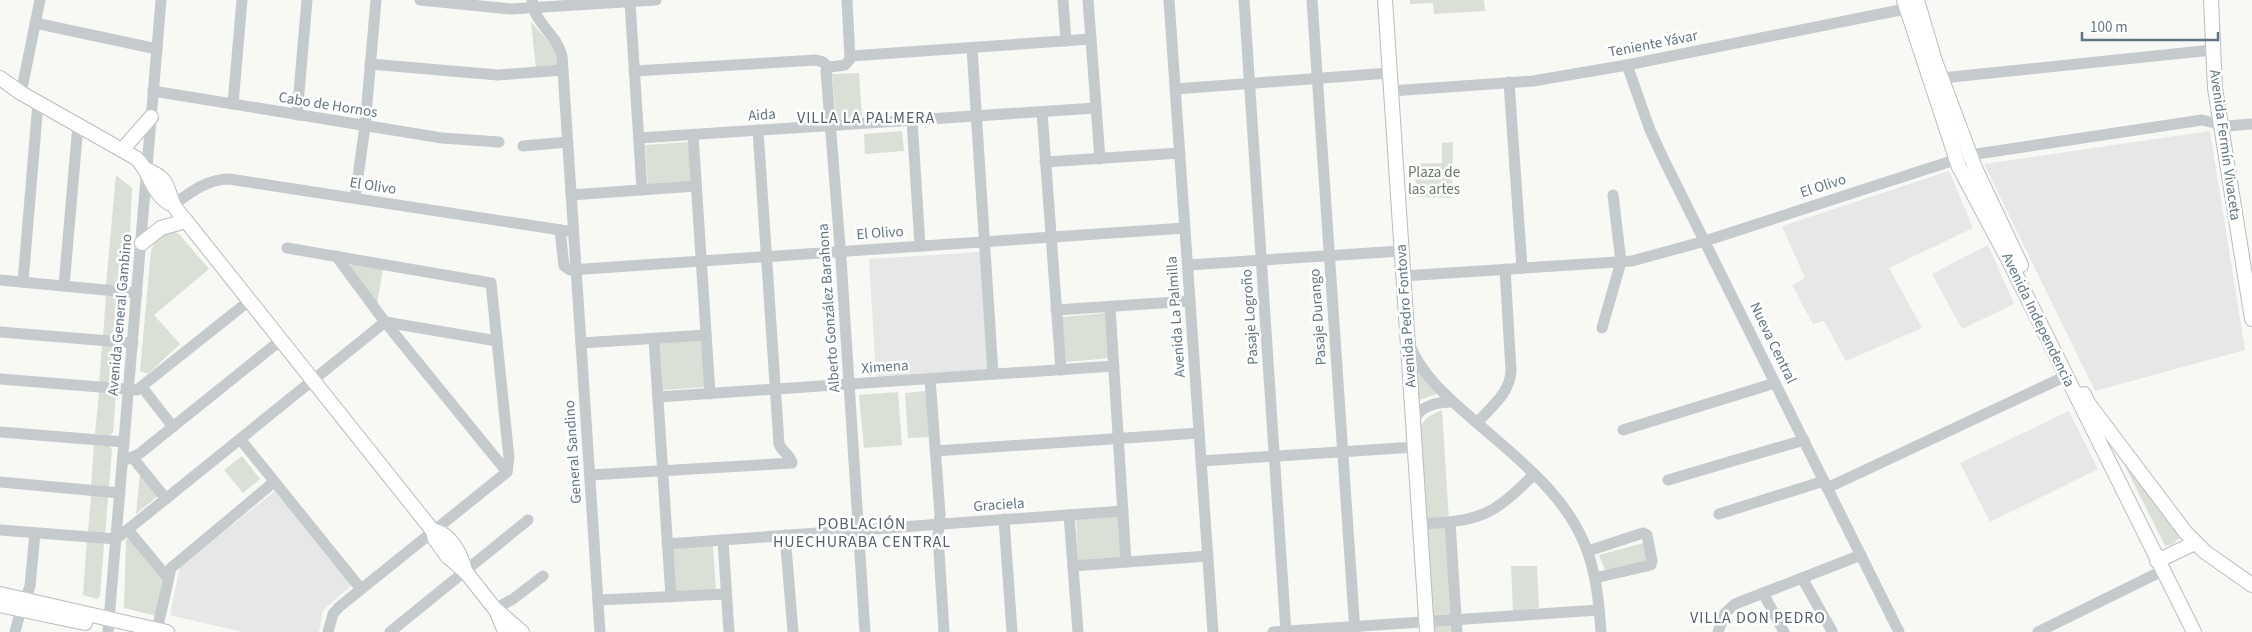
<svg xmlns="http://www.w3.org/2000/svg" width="2252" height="632" viewBox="0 0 2252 632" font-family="'Source Sans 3',sans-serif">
<rect width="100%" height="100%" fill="#f8f8f5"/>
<g fill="#e6e7e6">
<polygon points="2210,131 2245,350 2095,391 1984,164"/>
<polygon points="1949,171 1973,228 1889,268 1922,328 1846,361 1824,321 1813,324 1792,285 1805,278 1782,226"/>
<polygon points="1988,245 2014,304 1962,329 1932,274"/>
<polygon points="981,252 988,370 876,376 869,259"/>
<polygon points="2069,411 2098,469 1990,522 1960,463"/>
<polygon points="275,491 352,585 323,610 319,632 242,632 170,615 180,566"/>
</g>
<g fill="#dae0d5">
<polygon points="1410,0 1484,0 1485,11 1434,14 1433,3 1410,4"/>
<polygon points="531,22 555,48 558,67 536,69"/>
<polygon points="859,73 862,116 836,119 832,74"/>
<polygon points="902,131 904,151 865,154 864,134"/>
<polygon points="689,142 691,183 648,185 645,145"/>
<polygon points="1453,142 1452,198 1416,197 1415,164 1442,163 1442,143"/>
<polygon points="116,175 132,188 128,276 126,281 122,286 106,285"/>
<polygon points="172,231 179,234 209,269 154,315 180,344 148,374 140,371 151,251 156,237"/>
<polygon points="346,264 383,269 377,304"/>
<polygon points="106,295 121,296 123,299 122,339 103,338"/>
<polygon points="1106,313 1110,358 1066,362 1062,317"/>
<polygon points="701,340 705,387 663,390 660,343"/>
<polygon points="102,345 120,347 117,385 99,384"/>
<polygon points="1413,363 1437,394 1416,401"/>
<polygon points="926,391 929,437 908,438 905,393"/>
<polygon points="99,392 116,394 113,432 110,435 95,434"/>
<polygon points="898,392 902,445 864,448 859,395"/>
<polygon points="1442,410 1456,632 1432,632 1419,427 1429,416"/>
<polygon points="94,445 110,446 112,450 109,488 91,486"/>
<polygon points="2116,448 2181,537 2173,544 2165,546"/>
<polygon points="242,456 260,479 243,493 224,470"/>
<polygon points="140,473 158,496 136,514"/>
<polygon points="91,495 108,496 105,535 88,533"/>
<polygon points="1120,516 1122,562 1078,564 1076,519"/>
<polygon points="134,533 164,569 156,616 124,608 126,540"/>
<polygon points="87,541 104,543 100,596 97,599 83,595"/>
<polygon points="1644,543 1649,562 1605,570 1599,555"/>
<polygon points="713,546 716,592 674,595 670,548"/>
<polygon points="1511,566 1537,566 1539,608 1513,611"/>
</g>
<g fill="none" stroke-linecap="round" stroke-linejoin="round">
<defs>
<g id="major">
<polyline points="1385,0 1427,632"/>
<polyline points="1904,0 1959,167 2009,261 2194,632"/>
<polyline points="1917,0 1935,61 1975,168 2021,265"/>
<polyline points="2211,0 2215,88 2252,319"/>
<path d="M0 78 21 93 136 158C152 173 151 195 173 205"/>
<polyline points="122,150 151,117"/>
<path d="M147 170C169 179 166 186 173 204 176 210 182 216 186 221L433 531 435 539 447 556 465 571 495 609 522 632"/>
<polyline points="142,243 161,228 186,221"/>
<polyline points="2084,394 2088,403 2186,533 2205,552 2252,585"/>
<path d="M433 531C450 532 462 556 465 571"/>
<polyline points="2157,561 2195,543"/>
<polyline points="0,594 167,632"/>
<polyline points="0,605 85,623"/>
<polyline points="497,612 505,632"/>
</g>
</defs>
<use href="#major" stroke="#b8bdc0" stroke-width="16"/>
<g stroke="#c5cacd" stroke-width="11">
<polyline points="420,0 511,9 656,0"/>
<path d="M532 0C534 24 557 34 562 56L600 632"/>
<polyline points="847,0 850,59 845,65 830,67 826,71 841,259 865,632"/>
<polyline points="1063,0 1066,41"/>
<polyline points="1088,0 1100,159"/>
<polyline points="1169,0 1213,632"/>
<polyline points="1244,0 1286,632"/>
<polyline points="1312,0 1355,632"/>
<polyline points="630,2 642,190"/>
<polyline points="35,23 157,49"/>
<polyline points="972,48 993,374"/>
<polyline points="851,56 1091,39"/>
<polyline points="370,64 498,75 563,70"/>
<polyline points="1627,65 1650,130 1664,160 1899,632"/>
<polyline points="634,71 816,60 823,62 828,67"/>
<polyline points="1942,78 2212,50"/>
<polyline points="1509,82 1522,268"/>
<polyline points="1175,89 1389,73"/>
<polyline points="153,91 442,138 499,142"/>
<polyline points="1391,91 1533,81 1627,65 1900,10 1912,2"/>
<polyline points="21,93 40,0"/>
<polyline points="233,104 242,0"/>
<polyline points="1042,112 1061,370"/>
<polyline points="297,115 307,0"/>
<polyline points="912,120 920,246"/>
<polyline points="693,135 710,394"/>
<polyline points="639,138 1096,108"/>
<polyline points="523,146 568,142"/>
<polyline points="1045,162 1180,153"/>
<polyline points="571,195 696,186"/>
<polyline points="355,198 365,126 376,0"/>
<path d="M173 205C191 192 207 179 229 179L567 231"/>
<polyline points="560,230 564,266 570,270 1185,228"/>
<polyline points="287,248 491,283 509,458 507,472 339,607 333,614 328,632"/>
<polyline points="336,256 385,322 507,472"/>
<polyline points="1188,265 1401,251"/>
<polyline points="1403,276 1632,261 1705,241 1970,155 2202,120 2227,126 2252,124"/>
<polyline points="0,280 137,293"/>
<polyline points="23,282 38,103"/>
<polyline points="64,286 78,125"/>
<polyline points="1110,307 1126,562"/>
<polyline points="1056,310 1190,301"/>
<polyline points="385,322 497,341"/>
<polyline points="1602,328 1621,262 1613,195"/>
<polyline points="0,332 133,343"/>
<polyline points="654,339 671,597"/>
<polyline points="581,343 706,335"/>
<path d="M1409 343C1420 373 1446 396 1469 416 1514 456 1568 494 1588 553 1597 579 1599 605 1601 632"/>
<polyline points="0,379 137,390 249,301"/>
<polyline points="930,379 940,514 938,535 944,632"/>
<polyline points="142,387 173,427"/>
<polyline points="658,397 1114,366"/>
<path d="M1413 420C1422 405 1437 402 1453 402"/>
<path d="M1477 423C1491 407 1511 392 1511 370L1505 269"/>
<polyline points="1623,430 1775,383"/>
<polyline points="0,432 124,442"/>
<polyline points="240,439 361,589"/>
<polyline points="935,451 1199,433"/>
<polyline points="133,458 166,499"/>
<polyline points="123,461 139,454 281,340"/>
<polyline points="1201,461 1415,447"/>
<path d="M590 475 792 463C790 454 782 452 779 444L758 130"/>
<polyline points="1668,480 1804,440"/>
<polyline points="0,482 120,493"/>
<polyline points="1827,488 2066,376"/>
<polyline points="1719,514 1824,481"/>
<polyline points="1069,515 1078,632"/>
<polyline points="1004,519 1012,632"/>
<polyline points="1450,522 1457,632"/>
<path d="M1420 524C1448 522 1479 522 1502 503 1514 495 1524 484 1534 474"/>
<polyline points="0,530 116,539 385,322"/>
<polyline points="128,530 168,578"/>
<polyline points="785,535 793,632"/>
<polyline points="723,540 729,632"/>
<polyline points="667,544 1123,511"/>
<polyline points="1588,551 1643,533 1647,535 1652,561 1651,565 1595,578"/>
<polyline points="1073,566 1208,556"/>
<polyline points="1802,578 1832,631"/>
<polyline points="1763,593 1784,632"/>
<polyline points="25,600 30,586 35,533"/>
<polyline points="598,600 726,594"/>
<polyline points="495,609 513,599 543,576"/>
<polyline points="157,630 171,568 274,482"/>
<polyline points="15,632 21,609"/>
<polyline points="108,632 161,0"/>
<polyline points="390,632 528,520"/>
<polyline points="1273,632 1599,610"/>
<polyline points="1718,632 1725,613 1735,604 1861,555"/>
<polyline points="2038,632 2162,571"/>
</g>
<use href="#major" stroke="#fff" stroke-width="14"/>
</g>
<g text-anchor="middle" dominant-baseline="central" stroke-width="5" stroke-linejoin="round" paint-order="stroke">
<g font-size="15" fill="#607583" stroke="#fff">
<text transform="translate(1653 44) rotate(-11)">Teniente Yávar</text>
<text transform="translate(328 105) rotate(9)">Cabo de Hornos</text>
<text transform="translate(762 115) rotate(-4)">Aida</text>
<text transform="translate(2225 145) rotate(82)">Avenida Fermín Vivaceta</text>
<text transform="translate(373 186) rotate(9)">El Olivo</text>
<text transform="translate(1823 186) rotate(-18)">El Olivo</text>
<text transform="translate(880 233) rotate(-4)">El Olivo</text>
<text transform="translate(829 308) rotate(-94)">Alberto González Barahona</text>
<text transform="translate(120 315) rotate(-85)">Avenida General Gambino</text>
<text transform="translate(1406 316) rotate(-94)">Avenida Pedro Fontova</text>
<text transform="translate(1176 317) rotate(-94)">Avenida La Palmilla</text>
<text transform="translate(1250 317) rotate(-94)">Pasaje Logroño</text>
<text transform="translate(1318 317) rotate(-94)">Pasaje Durango</text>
<text transform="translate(2038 320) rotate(64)">Avenida Independencia</text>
<text transform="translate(1773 343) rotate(64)">Nueva Central</text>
<text transform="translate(885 367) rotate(-4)">Ximena</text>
<text transform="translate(573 452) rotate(-94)">General Sandino</text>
<text transform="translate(999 505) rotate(-4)">Graciela</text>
</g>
<g font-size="15" fill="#667a60" stroke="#fff">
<text x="1434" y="172">Plaza de<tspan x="1434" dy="17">las artes</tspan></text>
</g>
<g font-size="16" letter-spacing="1" fill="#53636d" stroke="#fff">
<text x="866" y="118">VILLA LA PALMERA</text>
<text x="862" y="524">POBLACIÓN<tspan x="862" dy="18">HUECHURABA CENTRAL</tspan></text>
<text x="1758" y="618">VILLA DON PEDRO</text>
</g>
</g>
<path d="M2082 32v8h136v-8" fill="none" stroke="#607583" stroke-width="2.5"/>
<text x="2090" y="32" font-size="15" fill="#607583" stroke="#ffffff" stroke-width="4" paint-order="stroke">100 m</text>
</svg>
